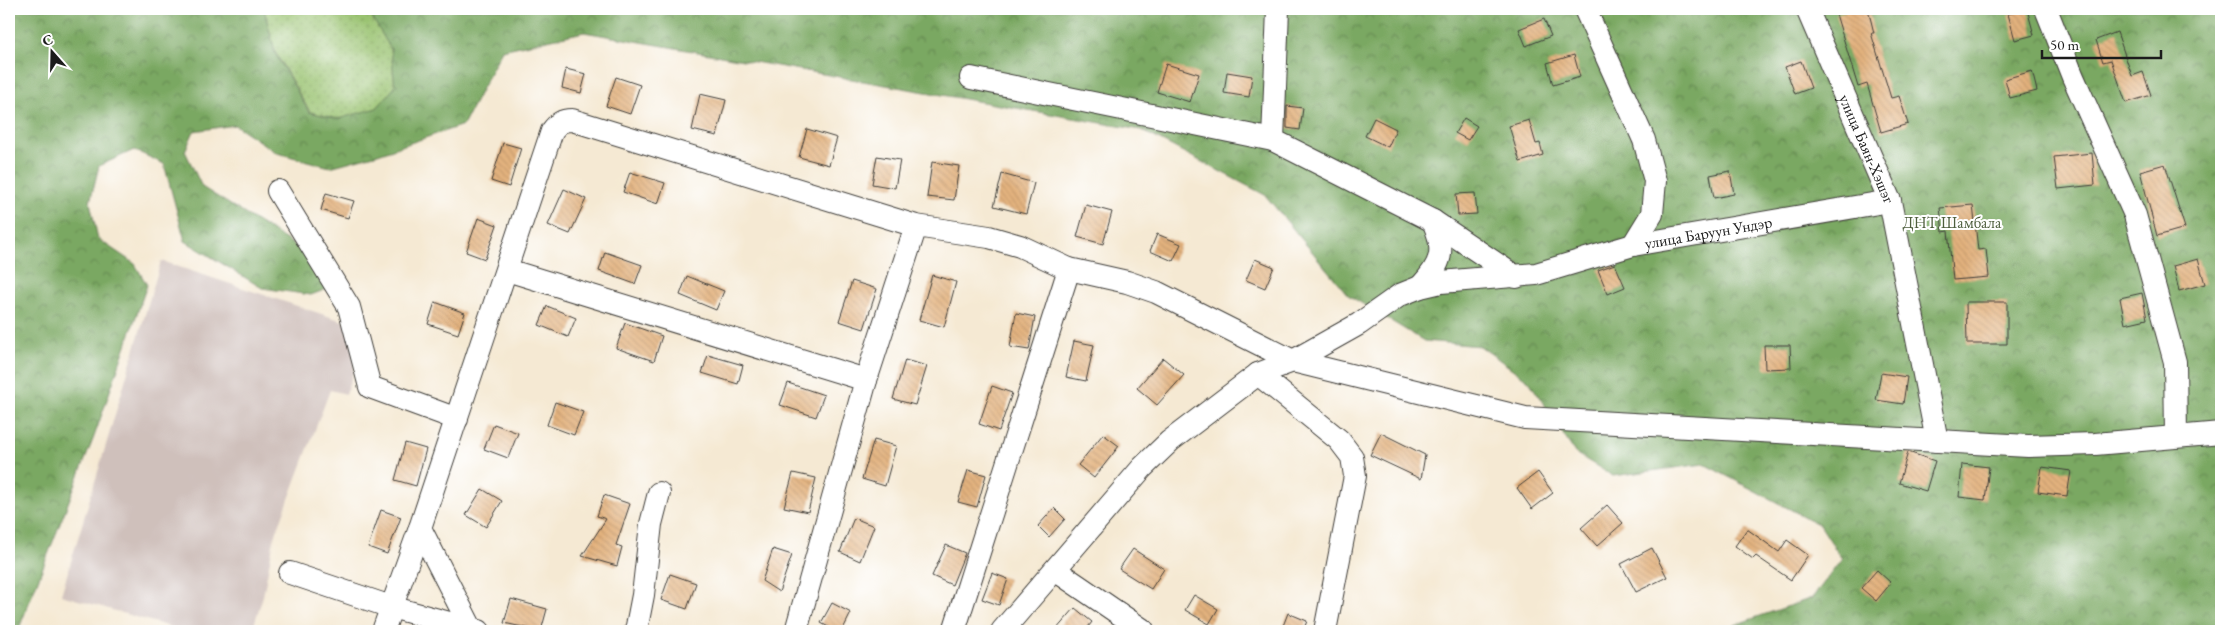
<svg xmlns="http://www.w3.org/2000/svg" width="2230" height="640" viewBox="0 0 2230 640" font-family="'EB Garamond',serif">
<defs>
<pattern id="grass-dots" width="8" height="8" patternUnits="userSpaceOnUse" patternTransform="scale(1.25)"><rect width="8" height="8" fill="#99c26f"/><path d="M2 2h.1M6 6h.1" fill="none" stroke="#83a660" stroke-width="1.8" stroke-linecap="round"/></pattern>
<pattern id="forest-crowns" width="20" height="18" patternUnits="userSpaceOnUse" patternTransform="scale(1.25)"><rect width="20" height="18" fill="#7aa862"/><path d="M2 6a3 3 0 1 1 6 0M12 15a3 3 0 1 1 6 0" fill="none" stroke="#638850"/></pattern>
<pattern id="building-back-hatch" width="6" height="6" patternUnits="userSpaceOnUse" patternTransform="scale(1.25)"><rect width="6" height="6" fill="#e3b27e"/><path d="M-1 5l2 2M0 0l6 6M5-1l2 2" fill="none" stroke="#c2986c"/></pattern>
</defs>
<rect width="100%" height="100%" fill="#fff"/>
<filter id="ink" filterUnits="userSpaceOnUse"><feTurbulence type="fractalNoise" baseFrequency=".02" numOctaves="2"/><feDisplacementMap in="SourceGraphic" scale="10" xChannelSelector="R" yChannelSelector="G"/><feConvolveMatrix kernelMatrix="1 2 1 2 8 2 1 2 1" color-interpolation-filters="sRGB"/></filter>
<filter id="wash" filterUnits="userSpaceOnUse"><feTurbulence type="fractalNoise" baseFrequency=".0096" numOctaves="4" result="noise"/><feDisplacementMap in="SourceGraphic" scale="20" xChannelSelector="R" yChannelSelector="G"/><feGaussianBlur stdDeviation="1.12" result="paint"/><feColorMatrix in="noise" values="0 0 0 0 0 0 0 0 0 0 0 0 0 0 0 0 0 1.4 0 .05"/><feComposite in="paint" operator="in"/></filter>
<g filter="url(#wash)">
<rect width="100%" height="100%" fill="#f5e9d3"/>
<polygon fill="#cfc0bb" points="161,261 367,329 346,394 330,390 274,539 263,596 252,631 184,631 61,595"/>
<polygon fill="url(#grass-dots)" stroke="#5a6f46" points="264,9 367,9 391,49 395,87 377,108 338,119 310,112 275,52"/>
<polygon fill="url(#forest-crowns)" stroke="#4b623f" points="9,9 264,9 275,53 309,112 338,119 377,108 395,87 391,49 367,9 2221,9 2221,631 1717,631 1812,598 1842,559 1820,525 1704,464 1613,476 1575,453 1529,381 1480,346 1424,341 1348,295 1265,195 1141,130 584,32 502,50 463,125 378,154 330,167 277,153 235,125 194,131 185,151 202,187 320,261 327,289 311,295 262,288 185,241 164,164 134,150 99,166 90,202 98,239 135,264 147,285 94,437 18,631 9,631"/>
<g id="blocks">
<g fill="url(#building-back-hatch)">
<polygon points="1854,9 1868,9 1874,33 1871,33 1891,98 1899,96 1908,124 1881,132 1867,84 1858,87 1836,14"/>
<polygon points="2027,9 2034,35 2015,40 2008,14"/>
<polygon points="1544,19 1551,36 1526,46 1519,29"/>
<polygon points="2117,32 2132,76 2143,72 2151,95 2126,103 2111,60 2103,62 2096,40"/>
<polygon points="1574,55 1580,77 1553,85 1547,63"/>
<polygon points="1801,61 1811,88 1795,94 1785,67"/>
<polygon points="1166,64 1199,74 1190,102 1157,92"/>
<polygon points="566,69 586,74 581,93 562,88"/>
<polygon points="2032,71 2037,91 2010,98 2005,79"/>
<polygon points="1227,72 1252,76 1249,97 1224,93"/>
<polygon points="616,77 640,85 630,114 606,106"/>
<polygon points="700,94 726,100 717,136 692,130"/>
<polygon points="1287,106 1303,108 1300,130 1287,128"/>
<polygon points="1374,118 1396,129 1388,147 1365,136"/>
<polygon points="1464,118 1477,126 1468,140 1455,133"/>
<polygon points="1529,120 1536,144 1540,143 1543,155 1520,162 1509,126"/>
<polygon points="807,129 837,138 829,165 799,157"/>
<polygon points="503,143 521,148 509,187 491,181"/>
<polygon points="2092,153 2095,185 2058,189 2054,157"/>
<polygon points="877,156 900,160 895,188 872,184"/>
<polygon points="932,162 959,166 954,200 927,197"/>
<polygon points="2165,164 2185,228 2157,236 2140,171"/>
<polygon points="1730,171 1734,194 1714,198 1710,175"/>
<polygon points="630,172 665,183 658,204 623,192"/>
<polygon points="1002,174 1034,183 1026,214 994,206"/>
<polygon points="564,189 586,199 570,234 548,225"/>
<polygon points="326,193 354,201 348,218 321,210"/>
<polygon points="1475,193 1477,214 1458,215 1456,194"/>
<polygon points="1086,205 1112,212 1103,244 1077,237"/>
<polygon points="1973,205 1978,250 1986,249 1989,277 1953,280 1948,231 1943,232 1940,208"/>
<polygon points="478,218 497,225 485,259 466,252"/>
<polygon points="1157,234 1181,244 1173,261 1150,251"/>
<polygon points="605,252 642,265 635,284 599,271"/>
<polygon points="1255,259 1274,267 1265,288 1246,280"/>
<polygon points="2198,259 2205,284 2179,291 2173,266"/>
<polygon points="1615,264 1625,287 1608,294 1598,270"/>
<polygon points="932,275 956,282 944,327 919,320"/>
<polygon points="687,276 724,291 716,310 680,295"/>
<polygon points="852,281 877,289 864,329 839,321"/>
<polygon points="2142,293 2147,319 2125,324 2120,298"/>
<polygon points="435,302 465,313 458,334 428,324"/>
<polygon points="1966,302 2007,302 2007,344 1967,344"/>
<polygon points="547,306 576,318 568,337 539,325"/>
<polygon points="1016,313 1035,317 1029,350 1010,347"/>
<polygon points="625,323 662,336 654,361 616,348"/>
<polygon points="1074,341 1094,345 1086,381 1066,377"/>
<polygon points="1764,345 1790,345 1791,368 1765,369"/>
<polygon points="708,355 743,365 738,384 702,373"/>
<polygon points="1163,358 1184,375 1157,405 1137,388"/>
<polygon points="905,360 927,366 915,405 893,399"/>
<polygon points="1881,373 1907,377 1903,404 1876,400"/>
<polygon points="788,383 824,395 816,417 780,405"/>
<polygon points="992,386 1012,393 999,431 979,424"/>
<polygon points="555,402 583,412 574,435 547,425"/>
<polygon points="494,424 518,433 508,458 484,449"/>
<polygon points="1381,433 1425,455 1421,479 1370,455"/>
<polygon points="1103,434 1119,446 1094,478 1078,465"/>
<polygon points="874,440 896,446 885,486 862,479"/>
<polygon points="405,443 426,449 416,486 395,480"/>
<polygon points="1908,452 1935,461 1926,491 1899,483"/>
<polygon points="1962,464 1989,467 1985,500 1959,497"/>
<polygon points="2042,467 2071,471 2067,496 2038,492"/>
<polygon points="968,470 986,475 977,507 958,502"/>
<polygon points="1538,472 1553,493 1532,509 1517,488"/>
<polygon points="793,473 816,478 808,512 784,507"/>
<polygon points="482,489 502,501 486,527 466,515"/>
<polygon points="604,495 630,504 616,545 622,547 617,566 582,556 606,519 597,516"/>
<polygon points="1607,505 1623,523 1597,546 1581,528"/>
<polygon points="1054,508 1065,519 1049,537 1038,526"/>
<polygon points="381,510 401,517 387,554 368,547"/>
<polygon points="854,518 874,526 860,561 840,552"/>
<polygon points="1747,529 1779,552 1787,540 1808,555 1791,580 1756,556 1753,559 1735,546"/>
<polygon points="946,545 965,553 952,585 932,576"/>
<polygon points="1652,548 1667,577 1636,592 1621,564"/>
<polygon points="773,549 792,555 779,592 762,581"/>
<polygon points="1133,549 1164,569 1151,589 1119,569"/>
<polygon points="1877,570 1891,583 1876,601 1861,588"/>
<polygon points="992,573 1008,579 999,605 982,599"/>
<polygon points="670,574 696,583 687,609 661,600"/>
<polygon points="1194,595 1218,609 1209,624 1185,610"/>
<polygon points="511,599 547,609 541,631 504,623"/>
<polygon points="832,603 851,613 842,631 836,631 821,623"/>
<polygon points="1075,608 1092,622 1085,631 1055,631"/>
<polygon points="1288,613 1307,621 1303,631 1281,631"/>
</g>
</g>
</g>
<g filter="url(#ink)">
<use href="#blocks" fill-opacity="0" stroke="#3d3b37" stroke-width="1"/>
<g fill="none" stroke-linecap="round" stroke-linejoin="round">
<defs>
<g id="minor">
<polyline points="1278,9 1273,140 1433,221 1516,277"/>
<path id="s1" d="M1585 9 1644 140 1655 181 1652 214 1633 245 1890 201"/>
<path id="s2" d="M1807 9 1890 201 1937 441"/>
<polyline points="2046,9 2073,77 2135,215 2175,362 2176,436"/>
<polyline points="971,78 1273,140"/>
<polyline points="278,191 349,307 370,387 457,419"/>
<polyline points="507,270 866,380 796,631"/>
<path d="M1420 287C1442 264 1446 250 1433 221"/>
<polyline points="1258,374 1339,440 1352,457 1355,476 1325,631"/>
<polyline points="866,380 916,226"/>
<polyline points="420,528 471,628"/>
<polyline points="1055,570 1143,630"/>
<polyline points="290,573 391,607 479,631"/>
<path d="M383 631 420 528 552 131C558 123 562 120 572 120L916 226 989 237 1020 246 1069 269 1127 282 1156 292 1293 361 1525 418 2028 446 2095 444 2221 433"/>
<polyline points="636,631 643,595 651,524 659,493"/>
<polyline points="954,631 1069,269"/>
<polyline points="1002,631 1142,468 1170,441 1258,374 1293,361 1359,324 1400,295 1420,287 1441,282 1536,274 1633,245"/>
</g>
</defs>
<use href="#minor" stroke="#3d3b37" stroke-width="24"/>
<use href="#minor" stroke="#fff" stroke-width="22"/>
</g>
</g>
<g text-anchor="middle" dominant-baseline="central" stroke-width="4" stroke-linejoin="round" paint-order="stroke">
<g font-size="16" fill="#1c1c1c" stroke="#fff">
<text stroke="none"><textPath href="#s2" startOffset="152">улица Баян-Хэшэг</textPath></text>
<text stroke="none"><textPath href="#s1" startOffset="332">улица Баруун Ундэр</textPath></text>
</g>
<g font-size="16" fill="#4e5e3d" stroke="#fff">
<text x="1952" y="222">ДНТ Шамбала</text>
</g>
</g>
<rect width="2230" height="640" fill="none" stroke="#fff" stroke-width="30"/>
<g transform="translate(52 52) rotate(340)" stroke="#ffffff" stroke-width="4" paint-order="stroke">
<path d="M0-4L9 19L0 12L-9 19Z" fill="#1c1c1c"/>
<text y="-8" font-size="14" font-weight="bold" text-anchor="middle" fill="#1c1c1c">С</text>
</g>
<path d="M2042 50v8h119v-8" fill="none" stroke="#1c1c1c" stroke-width="2.5"/>
<text x="2050" y="50" font-size="15" fill="#1c1c1c" stroke="#ffffff" stroke-width="4" paint-order="stroke">50 m</text>
</svg>
